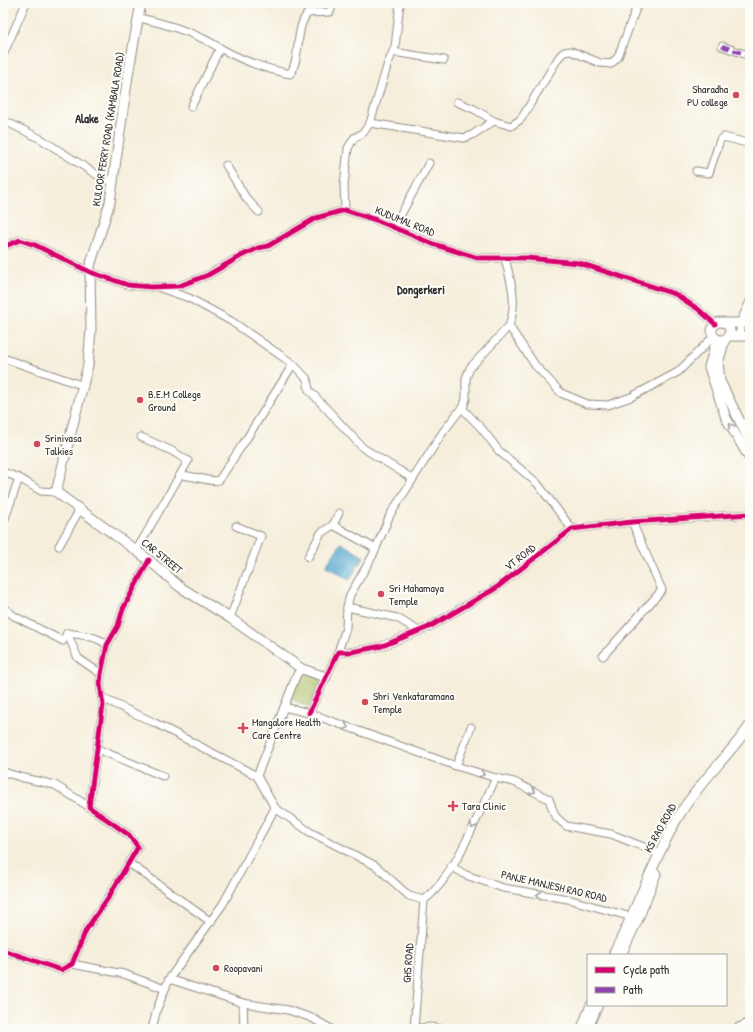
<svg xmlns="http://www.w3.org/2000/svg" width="753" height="1032" viewBox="0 0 753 1032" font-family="'Patrick Hand',sans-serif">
<rect width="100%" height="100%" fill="#fdfcf7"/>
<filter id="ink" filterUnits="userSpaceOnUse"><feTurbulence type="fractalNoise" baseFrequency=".025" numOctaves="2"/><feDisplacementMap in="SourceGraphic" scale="8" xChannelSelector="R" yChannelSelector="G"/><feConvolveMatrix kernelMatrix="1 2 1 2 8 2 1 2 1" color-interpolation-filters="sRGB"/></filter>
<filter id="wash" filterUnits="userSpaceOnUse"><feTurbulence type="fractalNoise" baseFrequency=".012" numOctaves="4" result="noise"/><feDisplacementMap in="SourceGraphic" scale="16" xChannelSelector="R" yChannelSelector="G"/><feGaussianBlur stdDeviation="0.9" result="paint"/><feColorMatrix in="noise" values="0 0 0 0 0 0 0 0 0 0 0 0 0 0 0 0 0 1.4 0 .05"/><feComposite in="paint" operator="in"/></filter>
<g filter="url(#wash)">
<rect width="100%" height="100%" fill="#f5eedb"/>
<polygon fill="#a8bd62" stroke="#6a7446" points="303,670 322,679 309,707 289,698"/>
<polygon fill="#50a6cd" stroke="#3e687c" points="341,543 364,557 349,580 326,566"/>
</g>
<g filter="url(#ink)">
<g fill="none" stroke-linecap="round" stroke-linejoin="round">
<defs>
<g id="minor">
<path d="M139 18C168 24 194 32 220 48L191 107"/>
<polyline points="722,46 750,56"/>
<path d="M220 48C241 60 266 69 290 74 302 56 294 29 308 13L330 12 333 3"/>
<polyline points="393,52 444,60"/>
<polyline points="3,55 26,3"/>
<polyline points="457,102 474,109 494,121"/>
<polyline points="3,120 41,139 102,178 114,182"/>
<polyline points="370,123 464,138 472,135 494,121 511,126 521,119 559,57 564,52 571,51 600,63 611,64 618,57 638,3"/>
<polyline points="226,165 246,198 259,212"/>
<polyline points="696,171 709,173 720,140 724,137 750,144"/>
<polyline points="345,210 344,185 348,148 354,138 363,133 370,123 388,63 395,47 400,3"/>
<polyline points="394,227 429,163"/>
<polyline points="3,247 20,240 35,245 90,272 128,285 151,287 179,286 208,275 241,256 258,248 268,246 316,218 345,210 376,220 433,244 478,258 527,258 579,263 675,294 698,309 715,324"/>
<path d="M505 259C511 282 518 302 509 326L535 365 561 393 587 404 608 405 631 397 678 372 714 336"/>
<polyline points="160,288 189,298 231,321 293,364 307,379 309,390 363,448 413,479"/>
<polyline points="740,336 740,323 750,301"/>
<polyline points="3,358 84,386"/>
<polyline points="462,408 482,429 499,451 537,483 572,529"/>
<polyline points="141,437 172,451 188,461 180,475"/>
<polyline points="3,472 19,478 41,491 56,492"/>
<polyline points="3,524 19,478"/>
<polyline points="333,525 376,549"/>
<polyline points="59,546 80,509"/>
<path d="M136 551 180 475C191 475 213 483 219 480L247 438 293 364"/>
<polyline points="308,557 321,533 333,525 339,513"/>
<path d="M3 607 14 616 63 641 67 633C80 635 98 636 107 645"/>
<polyline points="347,607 397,618 419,631"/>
<polyline points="230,618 261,536 236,526"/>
<polyline points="67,633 78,658 101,674"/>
<polyline points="338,652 346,628 347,607 350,595 373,555 390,515 443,432 464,405 466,399 466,378 470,368 509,326"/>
<polyline points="603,656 662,590 632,522"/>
<polyline points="102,698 153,722 257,776"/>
<polyline points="284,707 309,713 456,766 496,778 514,782 549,799 555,816 566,826 611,834 659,853"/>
<polyline points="309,713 338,652 351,652 382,646 429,627 496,588 572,529 632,522 750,514"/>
<polyline points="97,749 163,776"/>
<polyline points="456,766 471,727"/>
<polyline points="3,773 4,772 20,777 55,785 91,808"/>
<polyline points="275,808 310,832 376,866 409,896 424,900"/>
<polyline points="129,863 211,922"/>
<polyline points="451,866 466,875 503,888 568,899 635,918"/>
<path d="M424 900C456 876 477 815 496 778"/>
<polyline points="3,950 61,970 72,964 86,930 108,898 138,847 129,835 89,807 103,705 100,684 101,674 107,645 118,626 123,609 149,560"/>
<polyline points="72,964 124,974 165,989"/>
<polyline points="169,979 243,1003 288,1010 312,1018 331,1029"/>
<polyline points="243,1003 244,1029"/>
<polyline points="152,1029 157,1009 169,979 223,904 275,808 257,776 297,674 302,669"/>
<polyline points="409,1029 431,1027 442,1029"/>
<polyline points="414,1029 424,900"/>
</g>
<g id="major">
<polyline points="141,3 128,75 110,202 90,266 91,329 88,365 56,492 149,560 180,587 230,618 302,669 326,677"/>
<circle cx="721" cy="331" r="9"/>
<polyline points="725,323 750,323"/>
<polyline points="729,336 750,336"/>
<polyline points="717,339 709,367 726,418 750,459"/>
<polyline points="725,339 718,363 720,381 750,442"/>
<path d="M613 955C637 909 653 859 680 814 700 781 729 756 750 725"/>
<polyline points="621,955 638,919 656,874"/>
<polyline points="582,1028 591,1005"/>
<polyline points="587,1029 598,1005"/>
<polyline points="737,1029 750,1023"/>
</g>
</defs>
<use href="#minor" stroke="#908c83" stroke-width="9"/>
<use href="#major" stroke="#908c83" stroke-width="11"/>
<use href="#minor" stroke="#fff" stroke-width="7"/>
<use href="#major" stroke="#fff" stroke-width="9"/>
<polyline stroke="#8e44ad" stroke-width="4" stroke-dasharray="8 4" stroke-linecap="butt" points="722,46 750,56"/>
<defs>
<g id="cycleway">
<polyline points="3,247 20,240 35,245 90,272 128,285 151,287 179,286 208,275 241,256 258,248 268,246 316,218 345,210 376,220 433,244 478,258 527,258 579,263 675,294 698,309 715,324"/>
<polyline points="309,713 338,652 351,652 382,646 429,627 496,588 572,529 632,522 750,514"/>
<polyline points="3,950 61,970 72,964 86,930 108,898 138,847 129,835 89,807 103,705 100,684 101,674 107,645 118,626 123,609 149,560"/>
</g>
</defs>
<use href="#cycleway" stroke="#fdfcf7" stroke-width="8"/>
<use href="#cycleway" stroke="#d6006c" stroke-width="5"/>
</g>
<defs><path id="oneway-chevron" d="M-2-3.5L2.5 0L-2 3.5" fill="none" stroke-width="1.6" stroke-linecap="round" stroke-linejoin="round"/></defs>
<g stroke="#a0a0a0">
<use href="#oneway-chevron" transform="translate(731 426) rotate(-120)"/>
<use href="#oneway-chevron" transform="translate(346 727) rotate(20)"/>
<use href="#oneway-chevron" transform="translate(482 774) rotate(18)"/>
<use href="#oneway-chevron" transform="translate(533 791) rotate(27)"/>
<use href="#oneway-chevron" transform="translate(473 826) rotate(115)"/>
<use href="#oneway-chevron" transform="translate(539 895) rotate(-170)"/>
</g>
</g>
<g fill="#d1495b" stroke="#fdfcf7" stroke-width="1.5">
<circle cx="736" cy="95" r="4"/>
<circle cx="140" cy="400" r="4"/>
<circle cx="37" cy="444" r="4"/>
<circle cx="381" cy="594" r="4"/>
<circle cx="365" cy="702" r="4"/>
<path d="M241 722h4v4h4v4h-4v4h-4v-4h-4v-4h4z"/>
<path d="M451 800h4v4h4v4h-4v4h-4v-4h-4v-4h4z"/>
<circle cx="216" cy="968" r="4"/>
</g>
<g text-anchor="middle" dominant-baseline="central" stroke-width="4" stroke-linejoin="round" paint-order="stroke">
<g font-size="11" fill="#2b2b2b" stroke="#fdfcf7" text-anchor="start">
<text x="728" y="89" text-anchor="end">Sharadha<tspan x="728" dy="13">PU college</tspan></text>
<text x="148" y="394">B.E.M College<tspan x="148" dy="13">Ground</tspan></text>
<text x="45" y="438">Srinivasa<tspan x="45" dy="13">Talkies</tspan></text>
<text x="389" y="588">Sri Mahamaya<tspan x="389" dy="13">Temple</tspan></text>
<text x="373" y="696">Shri Venkataramana<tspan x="373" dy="13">Temple</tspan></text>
<text x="252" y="722">Mangalore Health<tspan x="252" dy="13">Care Centre</tspan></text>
<text x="462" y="806">Tara Clinic</text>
<text x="224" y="968">Roopavani</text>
</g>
<g font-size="11" fill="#2b2b2b" stroke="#fdfcf7">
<text transform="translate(108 129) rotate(-81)">KULOOR FERRY ROAD (KAMBALA ROAD)</text>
<text transform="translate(405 221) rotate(22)">KUDUMAL ROAD</text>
<text transform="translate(162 556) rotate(39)">CAR STREET</text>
<text transform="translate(520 557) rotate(-38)">VT ROAD</text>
<text transform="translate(660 828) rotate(-61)">KS RAO ROAD</text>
<text transform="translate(554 886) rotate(13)">PANJE MANJESH RAO ROAD</text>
<text transform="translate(408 963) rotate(-86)">GHS ROAD</text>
</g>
<g font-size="12" font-weight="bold" fill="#2b2b2b" stroke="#fdfcf7">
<text x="87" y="118">Alake</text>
<text x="421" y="289">Dongerkeri</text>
</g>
</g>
<rect width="753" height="1032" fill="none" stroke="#fdfcf7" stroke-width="16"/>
<rect x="587" y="954" width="140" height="52" fill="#fdfcf7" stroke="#a9a8a5"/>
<rect x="595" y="967" width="20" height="6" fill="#d6006c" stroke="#a9a8a5"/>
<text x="623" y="974" font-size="12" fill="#2b2b2b">Cycle path</text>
<rect x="595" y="987" width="20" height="6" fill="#8e44ad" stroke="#a9a8a5"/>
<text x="623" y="994" font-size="12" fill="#2b2b2b">Path</text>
</svg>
